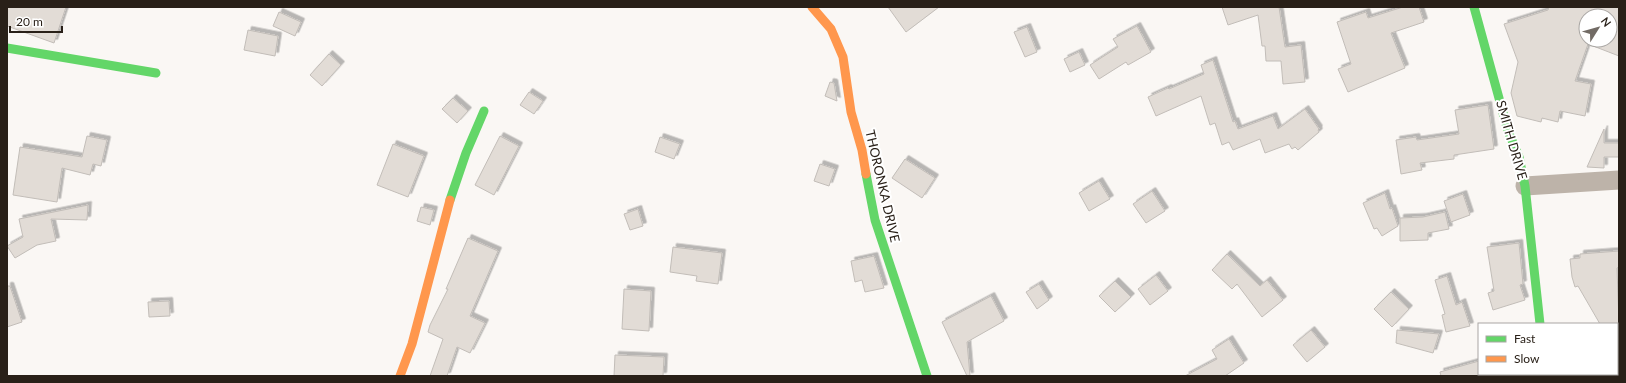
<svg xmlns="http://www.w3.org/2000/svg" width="1626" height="383" viewBox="0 0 1626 383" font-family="Lato,sans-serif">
<defs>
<filter id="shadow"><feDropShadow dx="3.5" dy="-3.5" stdDeviation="0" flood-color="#0004"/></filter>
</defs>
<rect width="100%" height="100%" fill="#faf7f4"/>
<g fill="#e2dcd6" stroke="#c2bdb8" fill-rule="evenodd" filter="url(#shadow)">
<polygon points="7,7 66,7 54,43 7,26"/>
<polygon points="888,7 939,7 906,32"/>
<polygon points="1222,7 1279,7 1285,47 1301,45 1305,82 1283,84 1281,61 1266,61 1265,46 1262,46 1258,15 1228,25"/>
<polygon points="1403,7 1419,7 1424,22 1391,33 1405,68 1348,92 1338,69 1351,64 1337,22 1366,12 1368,18"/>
<path d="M1549 7H1619V56L1588 44 1575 81 1591 84 1585 116 1560 111 1558 122 1542 118 1541 122 1517 116 1511 93 1518 62 1504 24 1548 10ZM1586 16H1610V40H1586Z"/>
<polygon points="279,12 301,22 295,36 273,26"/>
<polygon points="1137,26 1151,52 1128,65 1126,62 1099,79 1090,65 1118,47 1113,39"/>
<polygon points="1027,27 1037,52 1025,57 1014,32"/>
<polygon points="248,30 278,36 275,56 244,50"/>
<polygon points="1079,52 1085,65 1070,72 1064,59"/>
<polygon points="329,54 341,65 322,86 310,75"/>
<polygon points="1213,60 1233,122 1235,121 1238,129 1273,116 1278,129 1305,109 1319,129 1318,130 1319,132 1298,150 1295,147 1292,149 1289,144 1265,153 1260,139 1233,150 1229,142 1222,145 1215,123 1210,125 1201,96 1156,116 1148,97 1168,88 1169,89 1204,74 1201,65"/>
<polygon points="830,82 834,83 837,101 825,96"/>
<polygon points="529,92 543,101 534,114 520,105"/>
<polygon points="453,98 468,111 457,123 442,109"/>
<polygon points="1488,105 1494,149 1454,155 1454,159 1420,163 1422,170 1401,174 1396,140 1416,137 1417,140 1459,134 1455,110"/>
<polygon points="1604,129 1604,143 1619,143 1619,157 1604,157 1604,168 1587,167"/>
<polygon points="87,136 107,140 101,166 93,164 90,175 62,168 57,202 13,195 20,147 82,157"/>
<polygon points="500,136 519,146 494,195 475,185"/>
<polygon points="660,137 680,144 674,159 655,152"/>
<polygon points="393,144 424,156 408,197 377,185"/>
<polygon points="905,159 935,178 922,198 892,178"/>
<polygon points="820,164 835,169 829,186 814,181"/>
<polygon points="1099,181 1110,199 1089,211 1079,193"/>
<polygon points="1152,191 1165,211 1146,223 1133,204"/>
<polygon points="1385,193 1390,209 1392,208 1398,226 1382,236 1377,228 1374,229 1363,203"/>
<polygon points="1463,194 1470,215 1451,222 1444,201"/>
<polygon points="88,205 87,220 51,219 56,241 37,245 15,258 7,246 23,237 19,219"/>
<polygon points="421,207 434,210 430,225 417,221"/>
<polygon points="638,209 643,226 630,230 624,214"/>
<polygon points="1445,212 1449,229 1428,233 1428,240 1400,241 1400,218 1423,217"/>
<polygon points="468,238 498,251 470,316 485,323 470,353 457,347 447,376 430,376 443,339 428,332 430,325 448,289 446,289"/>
<polygon points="1519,243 1523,284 1520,285 1525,300 1493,310 1488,293 1494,291 1487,247"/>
<polygon points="673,247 722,253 718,284 696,281 697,276 670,272"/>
<polygon points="1619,251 1619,267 1617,268 1619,324 1600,324 1578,286 1575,287 1572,277 1570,259 1580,258 1580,254"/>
<polygon points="1227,254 1260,286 1267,280 1283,300 1262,317 1237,284 1232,289 1212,270"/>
<polygon points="874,256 884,288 865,292 862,280 855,282 851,261"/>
<polygon points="1156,275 1168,291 1150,305 1138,289"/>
<polygon points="1447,276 1456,305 1462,302 1470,326 1446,332 1442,315 1445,314 1435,280"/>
<polygon points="1115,281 1131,297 1115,312 1099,296"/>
<polygon points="1039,284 1049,300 1037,309 1026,292"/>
<polygon points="7,286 10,286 22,322 7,327"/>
<polygon points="624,289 651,291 649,331 622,329"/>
<polygon points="1391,292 1409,309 1392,327 1374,309"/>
<polygon points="991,296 1004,321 967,342 970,376 967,376 942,322"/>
<polygon points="169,301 170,316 149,317 148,302"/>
<polygon points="1311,330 1325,347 1307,362 1293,345"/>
<polygon points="1397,330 1439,334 1433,353 1396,343"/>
<polygon points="1229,339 1244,363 1225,376 1185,376 1217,359 1212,350"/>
<polygon points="615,355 664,357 663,376 614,376"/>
<polygon points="1479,361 1479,376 1441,376 1440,372"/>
</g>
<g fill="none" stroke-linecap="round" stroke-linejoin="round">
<g stroke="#bdb3a9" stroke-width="19">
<polyline points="1525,186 1619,180"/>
<polyline points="1557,374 1558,376"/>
</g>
<g stroke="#63d668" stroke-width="9">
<polyline points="1474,7 1508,131 1519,157 1525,186 1540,324"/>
<polyline points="7,48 156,73"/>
<polyline points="866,174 875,220 927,376"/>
<polyline points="450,200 466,153 484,111"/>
</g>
<g stroke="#ff974d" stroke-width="9">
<polyline points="812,7 831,29 843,57 851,112 862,150 866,174"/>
<polyline points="400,376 412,344 450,200"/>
</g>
</g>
<g text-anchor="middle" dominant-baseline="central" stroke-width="4" stroke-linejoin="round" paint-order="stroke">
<g font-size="13" fill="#292018" stroke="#fff">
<text transform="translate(1512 140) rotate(74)">SMITH DRIVE</text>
<text transform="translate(883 186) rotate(77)">THORONKA DRIVE</text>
</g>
</g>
<rect width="1626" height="383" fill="none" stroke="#292018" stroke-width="16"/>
<rect x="1478" y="323" width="140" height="52" fill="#ffffff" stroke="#a9a6a3"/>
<rect x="1486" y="336" width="20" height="6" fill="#63d668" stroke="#a9a6a3"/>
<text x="1514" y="343" font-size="12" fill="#292018">Fast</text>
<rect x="1486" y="356" width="20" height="6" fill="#ff974d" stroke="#a9a6a3"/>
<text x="1514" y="363" font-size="12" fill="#292018">Slow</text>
<g transform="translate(1598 28) rotate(53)"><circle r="19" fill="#ffffff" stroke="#a9a6a3"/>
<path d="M0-3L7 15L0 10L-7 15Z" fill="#726b65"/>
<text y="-6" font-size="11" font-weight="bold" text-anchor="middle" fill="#292018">N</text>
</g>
<path d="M10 26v6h52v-6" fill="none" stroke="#292018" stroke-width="2"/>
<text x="16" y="26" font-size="12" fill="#292018" stroke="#ffffff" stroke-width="3" paint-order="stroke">20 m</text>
</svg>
